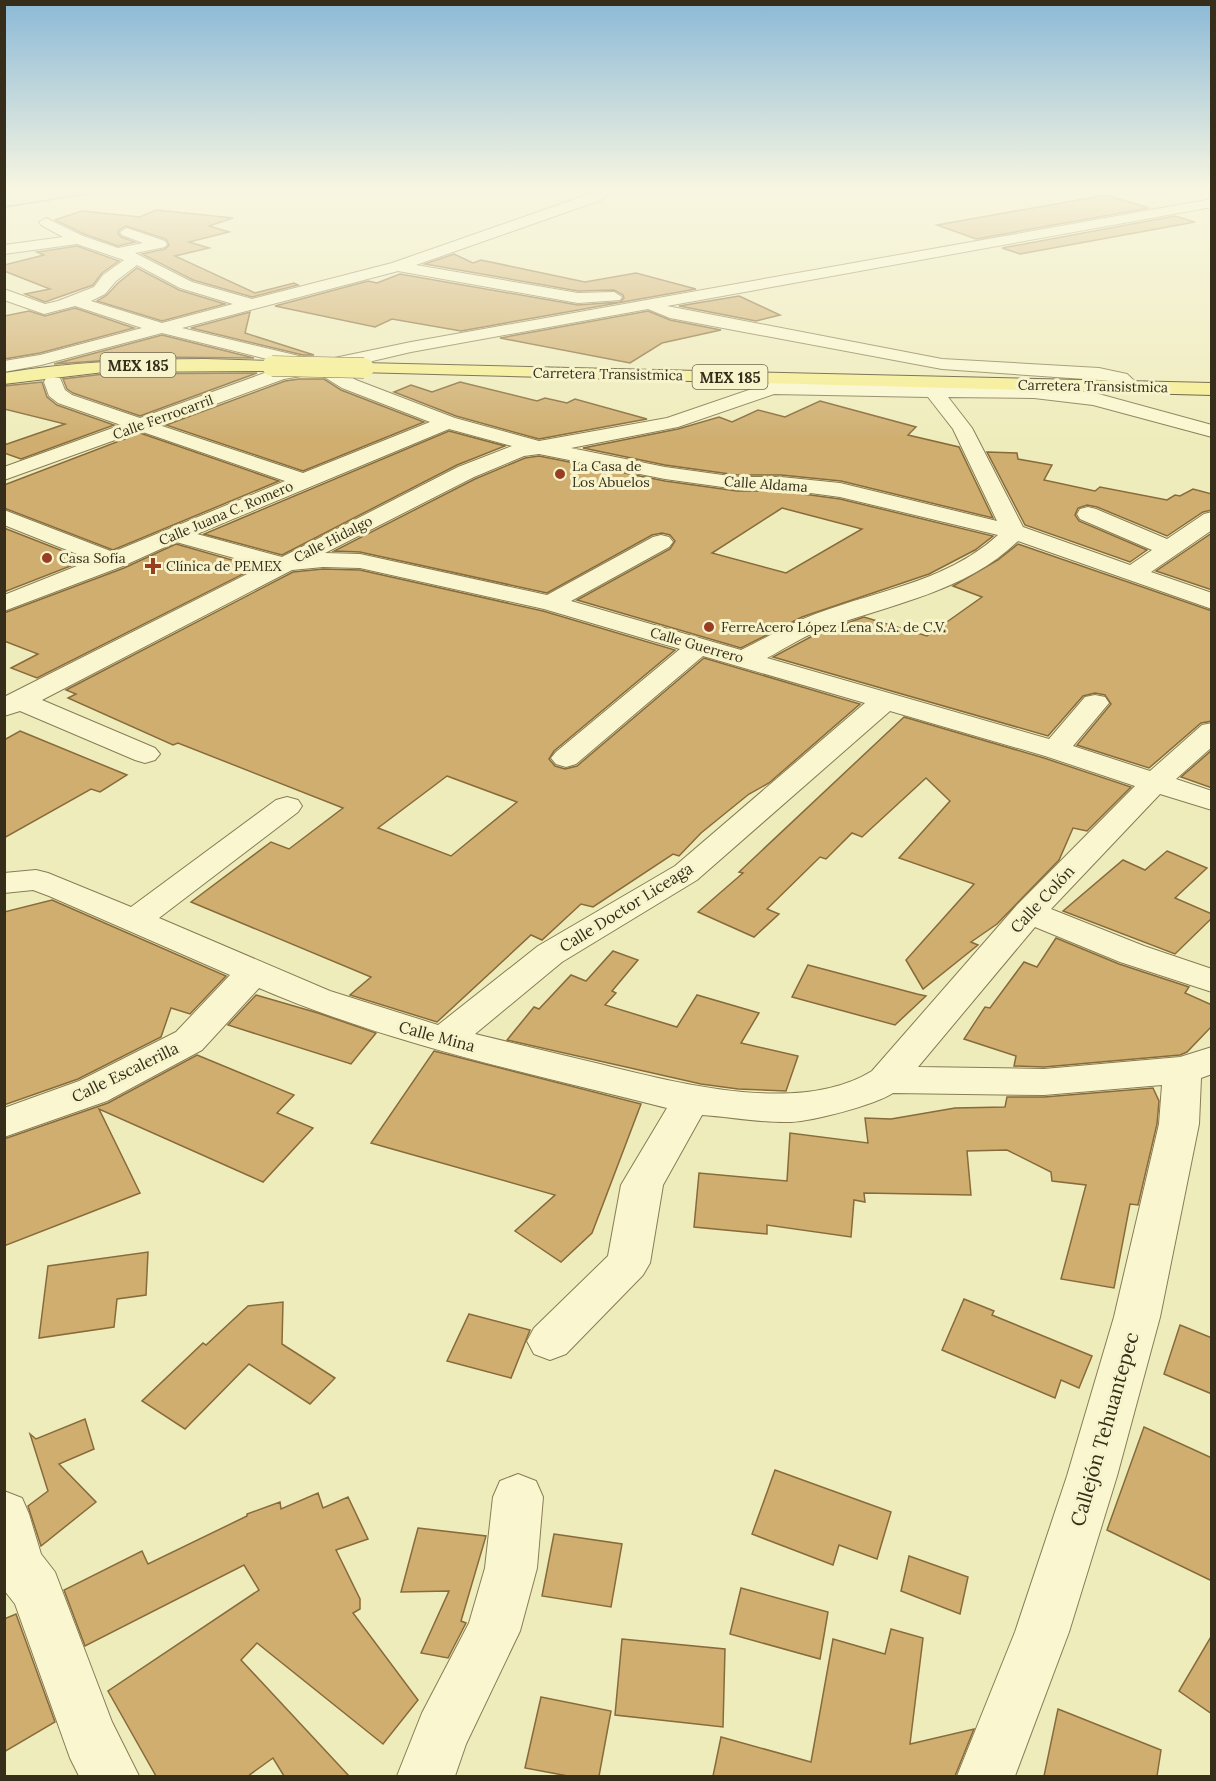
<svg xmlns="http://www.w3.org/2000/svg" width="1216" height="1781" viewBox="0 0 1216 1781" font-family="Lora,serif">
<rect width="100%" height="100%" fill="#efecbc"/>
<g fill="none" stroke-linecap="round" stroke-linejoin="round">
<polygon fill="#688e8d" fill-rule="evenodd" points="103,191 110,191 4,208 4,206"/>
</g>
<g fill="#cfae70" stroke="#886b3a" stroke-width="1.5" fill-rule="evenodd">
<polygon points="1106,195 1149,208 976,239 937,225"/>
<polygon points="156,210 233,218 209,226 229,232 189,242 209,248 175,256 255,293 294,283 298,285 252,297 193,280 142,254 165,249 169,245 166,239 126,226 119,230 118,233 121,237 135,242 118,246 84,234 55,220 82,211 140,217"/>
<polygon points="1175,216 1195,222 1020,254 1002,248"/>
<polygon points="77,246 119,261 102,273 93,285 45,302 25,294 50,289 4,271 4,265 44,255 37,252"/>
<polygon points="454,254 473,263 481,260 585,282 636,273 696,289 461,331 392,319 375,327 275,306 368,281 377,283 400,274 578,305 620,302 624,298 623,295 614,290 578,291 425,264"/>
<polygon points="137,268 179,290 225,304 162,321 97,301 107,295 118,283"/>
<polygon points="739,296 780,315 756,321 679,306"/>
<polygon points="75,308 134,328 40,353 4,359 4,316 29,311 45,316"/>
<polygon points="648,311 670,320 721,330 662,343 630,363 500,338"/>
<polygon points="250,312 245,333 314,355 303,355 191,328"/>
<polygon points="162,335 254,358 154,357 54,364"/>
<polygon points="257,373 140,416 73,393 67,389 63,379 104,374"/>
<polygon points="299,379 324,379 341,390 424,422 303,471 166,425 285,381"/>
<polygon points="42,382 47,397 57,405 114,425 21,459 4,453 4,445 65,424 4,409 4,386"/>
<polygon points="460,382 537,401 545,398 567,403 575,399 647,419 539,439 456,416 394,392 411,385 432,392"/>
<polygon points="820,401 916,427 908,435 959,447 993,518 841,481 781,475 737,475 665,465 583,448 678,429 719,417 732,422 758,410 785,417"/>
<polygon points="449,431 505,446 457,465 282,555 204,534"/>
<polygon points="140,433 279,481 113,550 4,508 4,485"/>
<polygon points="987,452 1017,453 1018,459 1052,465 1044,480 1095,491 1100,487 1167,500 1175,495 1180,496 1193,489 1212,494 1212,510 1203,512 1167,536 1097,507 1087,505 1078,508 1075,515 1079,521 1147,550 1130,562 1025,525"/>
<path d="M539 456 665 481 737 491H781L840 499 993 536 975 550 929 574 802 617 741 648 577 600 670 549 675 541 670 535 662 533 652 535 547 593 360 552 334 551 475 479 525 458ZM782 508 862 529 786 573 712 553Z"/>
<polygon points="4,528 86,560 4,592"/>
<polygon points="1212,533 1212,590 1156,571"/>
<polygon points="176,544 257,567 37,678 11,668 38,654 4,641 4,613 124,568"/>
<polygon points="1018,544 1212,611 1212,721 1201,723 1149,768 1077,745 1111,704 1105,695 1095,693 1083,696 1048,736 773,657 818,633 864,617 927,636 982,597 953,586 998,560"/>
<path d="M323 569 360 570 543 611 675 650 554 751 549 759 555 766 565 769 577 766 704 658 860 704 769 783 749 794 701 833 679 856 673 854 593 907 581 904 542 940 531 935 437 1022 350 995 371 977 191 902 271 842 289 849 343 808 178 743 173 745 68 698 76 694 66 690 293 572ZM447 776 517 802 451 856 378 828Z"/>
<polygon points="904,717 1044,758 1131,787 1087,831 1073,828 1059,860 997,924 971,942 978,945 923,989 906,960 974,884 899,858 950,801 926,778 862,837 852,833 826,859 820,857 767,909 779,914 754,937 698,912 743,873 739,872"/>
<polygon points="20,731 127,775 100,792 91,789 4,838 4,740"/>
<polygon points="1212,750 1212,788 1181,777"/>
<polygon points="1167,851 1207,868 1175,898 1212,914 1212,918 1175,954 1063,911 1123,860 1145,870"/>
<polygon points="52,900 226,976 190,1014 171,1008 161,1037 78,1079 4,1105 4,912"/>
<polygon points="1056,938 1119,964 1189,987 1185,993 1212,1005 1212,1026 1187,1052 1180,1055 1044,1067 1014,1066 1016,1056 964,1039 985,1007 990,1008 1024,962 1037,967"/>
<polygon points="613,951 638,960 612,991 616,993 605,1005 677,1027 697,995 759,1013 741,1043 798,1056 786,1091 738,1089 701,1084 507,1040 534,1007 539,1009 571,975 586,981"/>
<polygon points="808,965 917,994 926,996 895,1025 792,997"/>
<polygon points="256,995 318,1013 376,1033 351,1064 228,1025"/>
<polygon points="434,1051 641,1104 592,1233 561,1262 515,1231 555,1195 371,1143"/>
<polygon points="197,1055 294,1095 277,1113 313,1128 263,1182 99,1109 140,1193 4,1246 4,1139 108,1103"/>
<polygon points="1153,1088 1159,1101 1157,1124 1138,1205 1130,1204 1114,1288 1061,1279 1086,1185 1052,1181 1051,1172 1007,1150 967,1151 971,1195 864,1193 865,1202 854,1200 851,1237 767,1225 767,1234 694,1227 699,1173 787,1181 790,1133 868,1143 865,1118 891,1119 955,1108 1005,1107 1007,1097 1044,1097"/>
<polygon points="148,1252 146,1295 117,1299 114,1327 39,1338 48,1266"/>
<polygon points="964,1299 994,1311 992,1315 1092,1356 1079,1388 1061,1380 1055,1398 942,1350"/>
<polygon points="283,1302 282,1344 335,1378 310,1404 249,1364 185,1429 142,1401 203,1343 206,1345 248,1306"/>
<polygon points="469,1314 530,1330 511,1378 447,1361"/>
<polygon points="1180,1325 1212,1338 1212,1394 1164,1374"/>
<polygon points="85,1419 94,1449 59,1464 96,1502 41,1546 28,1506 48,1491 30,1434 36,1439"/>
<polygon points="1144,1427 1212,1458 1212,1581 1107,1530"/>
<polygon points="775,1470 891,1512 877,1559 839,1545 833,1565 752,1534"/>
<polygon points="318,1493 323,1508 348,1497 368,1539 336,1550 360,1599 360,1609 353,1613 418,1700 383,1744 257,1643 241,1660 349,1776 284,1776 273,1758 248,1776 156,1776 108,1691 259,1590 244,1565 85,1646 64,1590 142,1551 148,1564 247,1516 247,1514 280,1502 281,1509"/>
<polygon points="418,1528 486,1536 461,1621 466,1623 448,1658 421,1653 449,1591 401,1592"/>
<polygon points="554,1534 622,1544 611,1607 542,1596"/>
<polygon points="909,1556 968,1577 960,1614 901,1591"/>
<polygon points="741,1588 828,1612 820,1659 730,1634"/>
<polygon points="16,1614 55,1722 4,1752 4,1619"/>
<polygon points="891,1629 923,1638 910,1744 974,1729 955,1776 713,1776 721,1737 811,1762 833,1639 885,1654"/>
<polygon points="1212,1635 1212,1714 1179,1691"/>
<polygon points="622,1639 725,1649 723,1727 615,1715"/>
<polygon points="541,1697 611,1711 599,1776 568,1776 525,1768"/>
<polygon points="1058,1709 1161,1750 1157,1776 1044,1776"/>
</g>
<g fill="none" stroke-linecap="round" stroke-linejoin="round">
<defs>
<g id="minor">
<path d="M598 191H614L601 200 416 265 578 293 614 292 622 297 620 300 578 303 398 271 182 328 320 361 411 342 1212 199V207L667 306 942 359 1099 368 1127 374 1141 387 1139 391C1127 394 1124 388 1115 383 1110 381 1104 380 1099 380L942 369 670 318 648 309 411 352 338 369 356 380 455 418 539 441 667 418 772 382 1034 386 1095 393 1212 425V437L1093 405 1034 398 948 397 972 428 1023 527 1130 565 1152 550 1080 519 1077 514 1080 509 1088 507 1096 509 1167 539 1204 514 1212 512V530L1151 572 1212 593V609L1018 541C965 592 892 604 825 628 805 635 786 648 767 658L1049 739 1085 697 1095 695 1105 697 1109 703 1073 746 1150 771 1202 725 1212 723V747L1176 779 1212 791V810L1160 794 1051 909 1144 946 1212 969V992L1120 962 1035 927 918 1067 1044 1069 1180 1057 1212 1047V1074L1201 1078 1199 1124 1160 1317 1117 1476 1069 1632 1015 1776H957L1015 1632 1067 1476 1114 1317 1159 1124 1162 1085 1044 1095 893 1093C875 1105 813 1121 791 1122 762 1123 731 1117 702 1115L663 1185 650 1263 643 1275 566 1354 550 1360 534 1354 527 1341 534 1328 608 1256 621 1185 667 1108C529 1073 389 1044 259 988L202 1050 107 1101 4 1137V1108L79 1081 176 1032 230 975 49 896 33 890 4 893V873L36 870 48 873 131 907 276 800 287 797 298 800 302 806 298 812 159 918 330 991 438 1025 538 946 675 866 865 703 703 656 576 764 566 767 556 764 551 758 556 752 680 649 544 609 360 568 323 567 292 570 42 700 155 748 160 754 155 760 145 763 135 760 20 711 4 716V697L263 566 176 542 123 566 4 611V595L92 560 4 525V510L113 552 285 481 140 431 4 480V467L121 425 58 403 49 396 44 382 46 378H60L65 390 72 395 140 418 273 370 295 366 162 333 41 365 4 372V361L40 355 142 328 75 306 44 314 4 300V289L45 304 58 301 94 287 103 275 124 260 77 244 4 254V245L63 237 41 225 39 222 46 218 83 236 118 248 143 243 122 235 120 232 127 228 165 241 167 244 165 247 135 253 192 282 252 299 392 263ZM137 265 180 288 233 304 162 323 91 301 105 294 116 281ZM318 373 342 388 430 422 303 473 159 425 284 379ZM774 394 928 397 953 429 997 521 840 483 781 477H737L665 467 571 448 678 427ZM449 429 512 446 458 467 282 557 197 534ZM539 454 665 479 737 489H781L840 497 998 535C943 585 869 591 803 619 782 628 762 640 741 650L571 601 669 547 673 542 669 537 661 535 653 537 547 595 360 554 325 553 474 477 524 456ZM890 711 1045 756 1135 786 1017 905 872 1071C799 1116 678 1083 600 1064 558 1054 516 1044 475 1034L562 962 697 880Z"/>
<polygon points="518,1474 536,1481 543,1497 537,1568 520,1631 466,1744 455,1776 397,1776 422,1713 469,1623 485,1568 493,1497 500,1481"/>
<polygon points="4,1491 22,1498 29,1514 41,1554 55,1572 112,1722 139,1776 79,1776 70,1758 15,1604 4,1590"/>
</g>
<g id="major">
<path d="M205 359 272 361 278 362 281 366 278 370 272 371 104 372 4 384V373C71 362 137 359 205 359Z"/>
<polygon points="364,363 1212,383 1212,395 358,372 355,368 358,364"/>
</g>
</defs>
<use href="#minor" stroke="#887c55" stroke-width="2"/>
<use href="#major" stroke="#55482a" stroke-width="2"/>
<use href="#minor" fill="#faf7d0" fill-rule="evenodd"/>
<use href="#major" fill="#f6ee91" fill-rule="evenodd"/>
<defs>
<polyline id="major-bridge" points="272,366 364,368"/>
</defs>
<use href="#major-bridge" stroke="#55482a" stroke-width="21" stroke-linecap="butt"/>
<use href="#major-bridge" stroke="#f6ee91" stroke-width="20"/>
</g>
<linearGradient id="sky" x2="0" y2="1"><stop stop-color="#8bb9d7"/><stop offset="0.43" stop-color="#f8f6e1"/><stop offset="1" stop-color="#f8f6e1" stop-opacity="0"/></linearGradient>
<rect width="1216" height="440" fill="url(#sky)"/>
<g fill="#993e23" stroke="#f7f4cc" stroke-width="2">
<circle cx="560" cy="474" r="6"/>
<circle cx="47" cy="558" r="6"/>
<path d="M150 557h6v6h6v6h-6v6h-6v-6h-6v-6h6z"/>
<circle cx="709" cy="627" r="6"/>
</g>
<g text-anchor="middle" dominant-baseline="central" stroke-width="6" stroke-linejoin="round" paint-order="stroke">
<g font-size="14" fill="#362e1b" stroke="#f7f4cc">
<text transform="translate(608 374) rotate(1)">Carretera Transistmica</text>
<text transform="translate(1093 386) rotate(1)">Carretera Transistmica</text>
<text transform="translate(163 417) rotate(-20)">Calle Ferrocarril</text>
<text transform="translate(766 484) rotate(4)">Calle Aldama</text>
<text transform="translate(226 513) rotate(-23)">Calle Juana C. Romero</text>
<text transform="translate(333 539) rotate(-27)">Calle Hidalgo</text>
<text transform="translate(697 645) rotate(16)">Calle Guerrero</text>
</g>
<g font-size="14" fill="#362e1b" stroke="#f7f4cc" text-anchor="start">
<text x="572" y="466">La Casa de<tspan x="572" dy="16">Los Abuelos</tspan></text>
<text x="59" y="558">Casa Sofía</text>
<text x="166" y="566">Clínica de PEMEX</text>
<text x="721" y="627">FerreAcero López Lena S.A. de C.V.</text>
</g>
<g fill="#f7f4cc" stroke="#706950" stroke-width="1.5">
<rect x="100.5" y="353" width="75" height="24" rx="4.5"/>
<rect x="692.5" y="365" width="75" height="24" rx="4.5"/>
</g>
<g font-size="15" font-weight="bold" fill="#362e1b">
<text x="138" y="365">MEX 185</text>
<text x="730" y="377">MEX 185</text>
</g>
<g font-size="16" fill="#362e1b" stroke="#f7f4cc">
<text transform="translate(1042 899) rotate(-47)">Calle Colón</text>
<text transform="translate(626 907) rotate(-32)">Calle Doctor Liceaga</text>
<text transform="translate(437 1036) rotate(15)">Calle Mina</text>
<text transform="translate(125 1072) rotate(-26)">Calle Escalerilla</text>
</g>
<g font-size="20" fill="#362e1b" stroke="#f7f4cc">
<text transform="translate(1104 1429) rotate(-74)">Callejón Tehuantepec</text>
</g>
</g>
<rect width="1216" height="1781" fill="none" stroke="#362e1b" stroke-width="12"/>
</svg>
